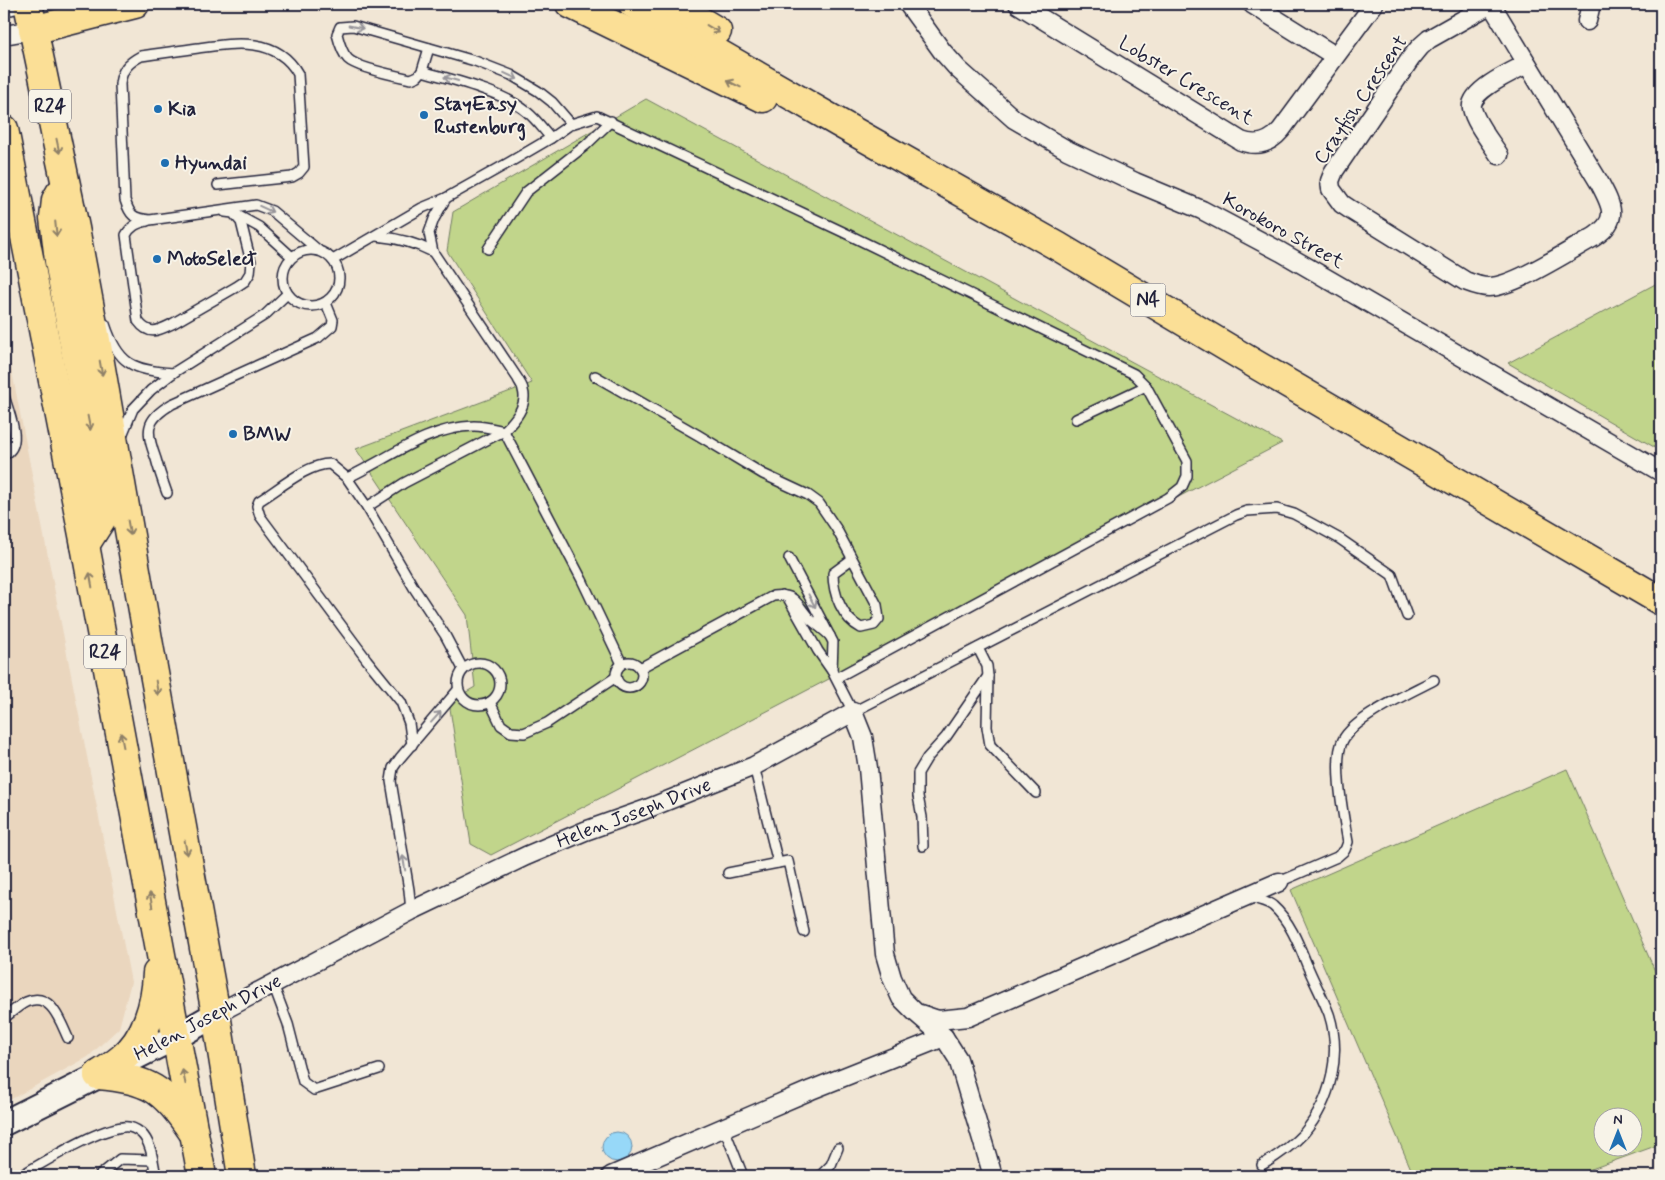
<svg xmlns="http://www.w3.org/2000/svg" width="1665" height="1180" viewBox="0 0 1665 1180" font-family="Mynerve,sans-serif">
<rect width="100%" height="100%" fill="#f1e6d5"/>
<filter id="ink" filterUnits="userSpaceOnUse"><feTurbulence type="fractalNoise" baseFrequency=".02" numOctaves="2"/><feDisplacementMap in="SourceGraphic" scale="10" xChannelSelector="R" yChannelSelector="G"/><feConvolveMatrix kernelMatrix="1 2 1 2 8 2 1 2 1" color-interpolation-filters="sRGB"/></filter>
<g filter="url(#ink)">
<polygon fill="#ead6be" points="4,331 131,982 119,1028 88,1057 4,1103"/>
<g fill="#c1d58b" stroke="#727c63" fill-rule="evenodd">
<polygon points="646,99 1282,443 491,855 471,844 449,702 475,687 467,615 356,449 532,383 447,251 453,212"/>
<polygon points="1661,281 1661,451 1508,363"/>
<path d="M1567 769 1661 985V1144L1572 1176H1414L1291 890ZM1602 1118H1632V1148H1602Z"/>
</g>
<circle fill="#97d8f8" stroke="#688fac" cx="617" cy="1147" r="15"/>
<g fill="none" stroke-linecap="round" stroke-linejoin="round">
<defs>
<g id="lane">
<polyline points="422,71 429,48"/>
<path d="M551 138C543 129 536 119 527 112 502 91 453 80 422 71L418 76 411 79C397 76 357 68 348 59 342 53 339 42 337 34L340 27 353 26 475 61 511 75 538 91 552 102 571 124"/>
<path d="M218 185 292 177 299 173 304 167 298 74C277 36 234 43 198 48 179 51 160 53 141 56 128 63 122 69 120 84L125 200C130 216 133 218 150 220L256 205 272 211 318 250"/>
<polyline points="237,215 259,227 292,257"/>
<path d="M147 221C137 223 131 226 126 235L138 321C149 336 158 331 172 324L236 287 245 281 250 273 251 262 241 222 233 213 225 212"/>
<path d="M376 236C397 238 414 242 433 252"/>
<polyline points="488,249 526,192 586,145 611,121"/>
<circle cx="311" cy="278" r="28"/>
<polyline points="333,260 422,208 446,198 510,162 551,138 571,124 597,116 843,232 1134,374 1146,386 1187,461 1187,476 1182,487 1168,498 836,678"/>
<path d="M105 324C118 364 132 370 173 373"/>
<path d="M595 376 698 435 763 474 808 495 819 503 836 528 877 605 879 619 874 625 861 628C842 618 833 594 833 573L852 559"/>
<path d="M4 395C8 412 25 445 4 455"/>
<polyline points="1076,419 1146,386"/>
<polyline points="121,438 133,409 151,390 173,373 265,315 287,294"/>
<path d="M347 478C388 459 427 427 474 426 484 426 495 429 504 431L582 580 622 664"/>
<path d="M167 493C163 482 159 471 156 459 146 432 144 420 172 404L318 338 332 326 333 320 326 303"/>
<path d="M367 507 404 483 504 431C514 421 528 406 523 390 523 386 519 382 518 379L433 252 429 233 434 219 446 198"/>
<polyline points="789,558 833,642 832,671"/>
<polyline points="782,595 788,598 818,651 832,671 853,712 1236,515 1247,511 1277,509 1294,514 1340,539 1392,575 1407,616"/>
<polyline points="978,648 987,666 988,676 987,727 990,745 1036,793"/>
<circle cx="629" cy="675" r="13"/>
<circle cx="479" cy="684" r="21"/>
<path d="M640 668 773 596C798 593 796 605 811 620 817 625 824 630 830 636"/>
<polyline points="490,702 501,725 511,732 524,733 547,723 616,677"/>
<path d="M412 745 409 723 401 702 367 660 260 516 257 506 259 501C279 489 307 464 330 464L347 478 367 507 414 588 445 635 463 669"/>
<polyline points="754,766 778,863"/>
<polyline points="923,846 922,817 918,796 918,773 927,758 946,737 988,676"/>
<polyline points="728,873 788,861 804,932"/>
<path d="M1279 882 1337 857 1345 850 1348 842C1344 819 1332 760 1343 740 1355 717 1410 693 1434 680"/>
<path d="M1248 897C1257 899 1267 901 1273 906 1290 921 1299 945 1307 965 1314 982 1323 998 1329 1014 1342 1054 1331 1101 1304 1133 1292 1146 1277 1156 1262 1165"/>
<polyline points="411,911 409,890 391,781 393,768 400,758 458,690"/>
<polyline points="273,984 288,1024 303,1082 314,1090 379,1069"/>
<path d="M4 1018C11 1013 18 1006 26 1002 51 991 60 1021 68 1038"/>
<polyline points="724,1128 743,1176"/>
<path d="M25 1173C50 1159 95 1130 123 1127 129 1126 136 1129 141 1133 152 1143 153 1163 156 1176"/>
<polyline points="99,1176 120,1159 152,1160"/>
<polyline points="820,1176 831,1165 838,1148"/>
</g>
<g id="street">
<polyline points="908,4 942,51 958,69 1014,119 1067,150 1135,182 1202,210 1281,252 1661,472"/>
<path d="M1018 4 1241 141C1257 147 1270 143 1281 130L1374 4"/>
<polyline points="1252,4 1335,56"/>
<path d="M1491 4 1599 182C1612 206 1620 220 1594 237 1570 250 1512 288 1488 287 1480 287 1473 284 1465 281L1351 210 1342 204 1331 189 1330 181 1334 171 1411 58 1420 47 1429 39 1491 4"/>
<polyline points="4,7 16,4"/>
<polyline points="1587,21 1591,4"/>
<polyline points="4,35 33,30"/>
<path d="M1499 155C1491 142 1475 123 1472 108 1469 91 1513 71 1527 64"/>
<path id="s1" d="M216 1014 411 911 526 856 585 831 644 810 754 766 853 712 863 737 868 768 885 954 892 978 901 998 915 1012 944 1037 958 1059 993 1176"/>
<polyline points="920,1014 938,1020 968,1017 1279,882"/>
<polyline points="611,1176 811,1090 944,1037"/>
</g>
<polyline id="secondary" points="4,1123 176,1037 216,1014"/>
<g id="primary">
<polyline points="28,4 75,228 98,351 150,651 216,1014 242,1176"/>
<polyline points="4,129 85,545 202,1176"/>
<polyline points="60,193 56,200 54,218 59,261 104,508 101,520 85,545"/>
<path d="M98 1075C106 1070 114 1065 121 1059 146 1039 156 1004 157 973"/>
<path d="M98 1075C149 1079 164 1089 192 1131"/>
</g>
<g id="highway">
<polyline points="570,4 763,98"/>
<polyline points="633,4 839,123 1059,247 1255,364 1661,601"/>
<polyline points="672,4 717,31"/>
<polyline points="33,30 135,4"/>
</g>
</defs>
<use href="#lane" stroke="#22223b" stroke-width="12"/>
<use href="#street" stroke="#22223b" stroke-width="21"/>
<use href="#secondary" stroke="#22223b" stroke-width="28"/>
<use href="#primary" stroke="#22223b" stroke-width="31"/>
<use href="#highway" stroke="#22223b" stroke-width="31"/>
<use href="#lane" stroke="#f7f3e8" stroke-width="9"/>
<use href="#street" stroke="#f7f3e8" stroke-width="18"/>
<use href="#secondary" stroke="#f7f3e8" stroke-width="24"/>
<use href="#primary" stroke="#fbdf96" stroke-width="28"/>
<use href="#highway" stroke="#fbdf96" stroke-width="28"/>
</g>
<defs><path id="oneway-shaft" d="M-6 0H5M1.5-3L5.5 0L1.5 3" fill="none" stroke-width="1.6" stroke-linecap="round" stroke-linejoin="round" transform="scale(1.25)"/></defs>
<g stroke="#97959a">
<use href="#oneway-shaft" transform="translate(356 27) rotate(12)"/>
<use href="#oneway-shaft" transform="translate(511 76) rotate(25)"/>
<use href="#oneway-shaft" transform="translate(451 79) rotate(-164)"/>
<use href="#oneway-shaft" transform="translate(266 209) rotate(24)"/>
<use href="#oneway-shaft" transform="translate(812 601) rotate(62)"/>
<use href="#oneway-shaft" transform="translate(436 717) rotate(-48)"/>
<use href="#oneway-shaft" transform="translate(404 863) rotate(-99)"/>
</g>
<g stroke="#8e8068">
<use href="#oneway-shaft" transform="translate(713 29) rotate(31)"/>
<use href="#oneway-shaft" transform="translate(734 84) rotate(-154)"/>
<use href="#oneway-shaft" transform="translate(58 146) rotate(78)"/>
<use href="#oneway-shaft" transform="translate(56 229) rotate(84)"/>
<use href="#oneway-shaft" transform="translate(101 368) rotate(80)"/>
<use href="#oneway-shaft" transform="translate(89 423) rotate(79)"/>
<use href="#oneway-shaft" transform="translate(129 528) rotate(80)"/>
<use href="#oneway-shaft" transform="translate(91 580) rotate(-100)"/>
<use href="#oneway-shaft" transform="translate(157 688) rotate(80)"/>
<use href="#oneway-shaft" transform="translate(122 740) rotate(-101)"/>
<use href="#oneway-shaft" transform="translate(186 848) rotate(80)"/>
<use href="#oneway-shaft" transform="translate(151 900) rotate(-100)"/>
<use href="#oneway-shaft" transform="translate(184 1077) rotate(-102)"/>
</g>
</g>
<g fill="#1f6fb2" stroke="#f7f3e8" stroke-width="2">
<circle cx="158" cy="109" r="5"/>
<circle cx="424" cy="115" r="5"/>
<circle cx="165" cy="163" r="5"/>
<circle cx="157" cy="259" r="5"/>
<circle cx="233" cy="434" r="5"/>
</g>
<g text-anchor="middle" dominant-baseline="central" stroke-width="4" stroke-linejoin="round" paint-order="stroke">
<g fill="#f7f3e8" stroke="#62616f" stroke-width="1">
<rect x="29" y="89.5" width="42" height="33" rx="4"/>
<rect x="1130.5" y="283.5" width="35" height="33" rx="4"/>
<rect x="84" y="635.5" width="42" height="33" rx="4"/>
</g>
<g font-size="19" font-weight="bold" fill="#22223b">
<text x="50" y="106">R24</text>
<text x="1148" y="300">N4</text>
<text x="105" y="652">R24</text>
</g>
<g font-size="20" fill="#22223b" stroke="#f7f3e8">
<text transform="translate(1186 81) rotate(31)">Lobster Crescent</text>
<text transform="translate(1361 100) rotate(-56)">Crayfish Crescent</text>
<text transform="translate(1283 231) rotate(29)">Korokoro Street</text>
<text stroke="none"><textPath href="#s1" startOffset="464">Helen Joseph Drive</textPath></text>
<text transform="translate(208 1018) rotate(-28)">Helen Joseph Drive</text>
</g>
<g font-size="20" font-weight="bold" fill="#22223b" stroke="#f7f3e8" text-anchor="start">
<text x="434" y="104">StayEasy<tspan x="434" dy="23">Rustenburg</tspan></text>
<text x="168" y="109">Kia</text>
<text x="175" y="163">Hyundai</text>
<text x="167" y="259">MotoSelect</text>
<text x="243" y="434">BMW</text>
</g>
</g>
<rect width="1665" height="1180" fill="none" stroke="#f7f3e8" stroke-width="20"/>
<rect x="10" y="10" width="1645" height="1160" fill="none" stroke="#22223b" stroke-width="2" filter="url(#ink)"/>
<g transform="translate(1618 1132)"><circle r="24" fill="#f7f3e8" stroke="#a29fa3"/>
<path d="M0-4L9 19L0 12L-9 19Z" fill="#1f6fb2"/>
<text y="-8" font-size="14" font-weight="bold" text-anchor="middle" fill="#22223b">N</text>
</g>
</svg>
